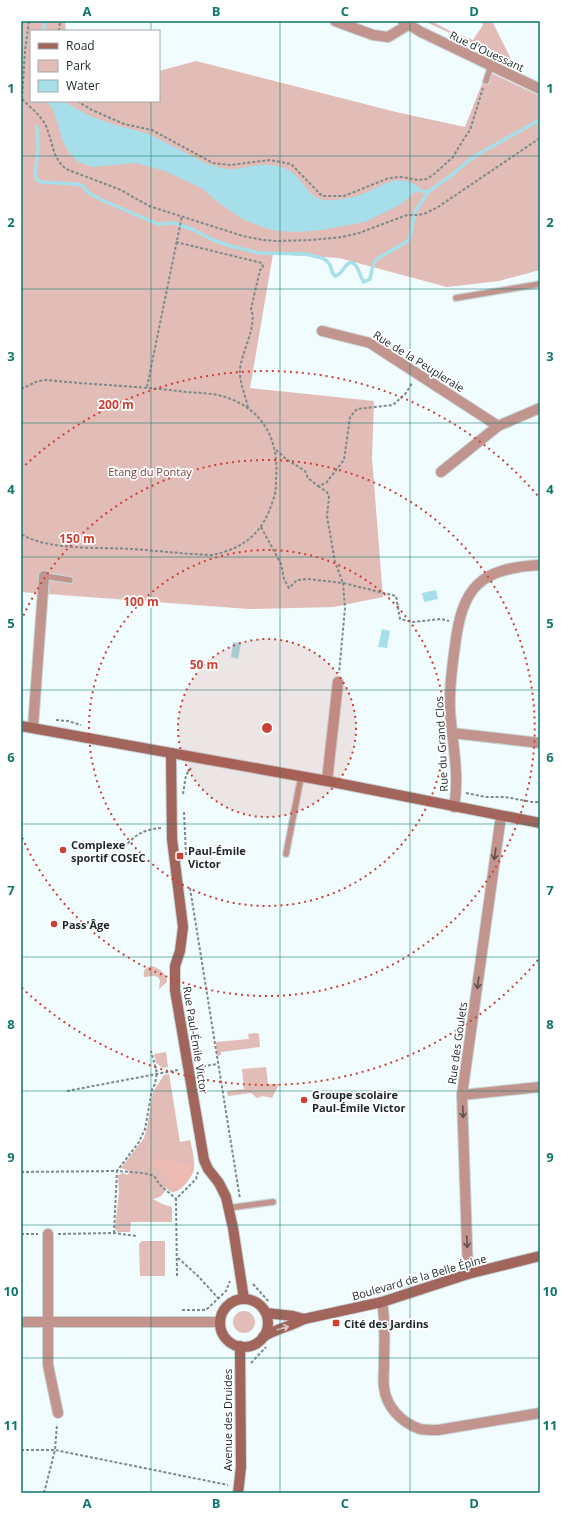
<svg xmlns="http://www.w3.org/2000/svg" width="561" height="1514" viewBox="0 0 561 1514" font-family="'Open Sans',sans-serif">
<rect width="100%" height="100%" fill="#f0fcfe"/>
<g fill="#e2bcb6">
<polygon points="21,21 65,21 66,31 31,31 31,101 159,101 159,71 196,61 396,112 465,127 487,71 540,96 540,270 499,281 447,287 339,258 273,254 250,388 374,401 372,458 383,597 334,607 249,609 21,592"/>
<polygon points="424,21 431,21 450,31 473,40 483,25 481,21 492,21 512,61 512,62"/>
<path d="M152 966C161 969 166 973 167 982L159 989 160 981 158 977 154 976 144 977C143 971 145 967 152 966Z"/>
<polygon points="256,1033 259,1034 260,1047 221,1052 221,1055 217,1056 216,1042 249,1039 248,1034"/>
<polygon points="166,1052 168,1067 163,1068 156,1063 154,1054"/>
<polygon points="266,1067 268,1084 279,1084 272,1098 263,1096 257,1098 251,1093 228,1096 227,1091 244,1089 242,1069"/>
<path d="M169 1074 180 1142 190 1140C192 1149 195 1160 194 1169 192 1179 174 1202 166 1187 164 1195 161 1197 153 1199L162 1204 172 1207V1222H131L130 1232H118L115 1229 119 1192 118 1175 123 1173 128 1175 129 1171 121 1168 144 1138 147 1127 153 1092 164 1075Z"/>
<polygon points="142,1241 165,1241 165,1276 140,1276 139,1244"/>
<circle cx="244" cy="1322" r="11"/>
</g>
<path fill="#edbbb3" d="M155 1158C161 1158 165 1160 171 1161 178 1163 185 1162 193 1165 192 1168 192 1172 191 1175 188 1183 176 1192 168 1189L167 1177 161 1171 151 1165Z"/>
<g fill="#a6dfe9">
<path d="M47 101H63L88 115 112 124 149 134 207 164C216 166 224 170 234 169 250 167 268 161 284 168 308 177 303 203 335 200 346 199 357 197 367 192 387 183 400 173 420 188L400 205 365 222 322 230 300 232 276 231 265 228 242 219 215 200 203 189 165 171 135 163 92 167 77 161 69 152 64 144 53 110Z"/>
<polygon points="436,590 438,599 424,602 422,593"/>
<polygon points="382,629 390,631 387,648 378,647"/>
<polygon points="233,642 241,643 238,659 231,657"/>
</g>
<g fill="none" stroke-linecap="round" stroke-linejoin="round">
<g stroke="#a6dfe9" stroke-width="3.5">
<polyline points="43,31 46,21"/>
<polyline points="38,101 38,102"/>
<path d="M37 127 38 149 35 176 37 180 41 182 76 184 83 186 89 193 104 201 158 224 175 223 194 230 211 239 227 245 259 253 306 254 322 258 327 261 330 265 333 274 335 276C342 275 343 267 349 263 357 259 360 278 364 282L370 279 373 265 377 259 408 241 411 233 415 212 428 192"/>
<polyline points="417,190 428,192 453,174 467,162 478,154 540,120"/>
</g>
<defs>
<g id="lane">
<polyline points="486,81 491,66"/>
<polyline points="456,298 540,284"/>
<polyline points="44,576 70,580"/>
<polyline points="286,854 301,777"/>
<polyline points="228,1208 273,1202"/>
</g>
<g id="street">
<polyline points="335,21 373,35 388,37 408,25"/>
<polyline points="403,21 421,32 540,89"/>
<polyline points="322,331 370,343 498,426 540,408"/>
<polyline points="441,472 498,426"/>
<polyline points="33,727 44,576"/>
<polyline points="452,733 540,743"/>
<polyline points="327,781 338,682"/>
<path d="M454 807C460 775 452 742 450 710 449 688 452 667 455 646 462 587 480 568 540 565"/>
<polyline points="462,1095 540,1087"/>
<polyline points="48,1234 48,1365 58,1413"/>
<polyline points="468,1274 462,1095 501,816"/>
<path d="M382 1302C386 1323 384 1344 384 1366 384 1373 383 1380 384 1387 386 1407 402 1423 420 1429 426 1430 433 1430 438 1430L540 1413"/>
<polyline points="21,1322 220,1322"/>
</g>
<g id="secondary">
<polyline points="21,726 327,781 540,823"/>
<polyline points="171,753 172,839 183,927 180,951 175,966 175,990 204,1160 208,1169 219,1183 226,1197 233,1228 244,1299"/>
<circle cx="244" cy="1323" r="24"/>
<polyline points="266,1313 293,1316 304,1319"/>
<path d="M263 1337C277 1328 290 1327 304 1319L382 1302 468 1274 540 1256"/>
<polyline points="238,1493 241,1467 240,1346"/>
</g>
</defs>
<use href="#lane" stroke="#c9d5d7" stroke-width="8"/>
<use href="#street" stroke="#c9d5d7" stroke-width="12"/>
<use href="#secondary" stroke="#c9d5d7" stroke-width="12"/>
<g stroke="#7d898b" stroke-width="2" stroke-dasharray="3 2" stroke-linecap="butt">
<polyline points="59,31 60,21"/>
<path d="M22 99C30 107 39 114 45 124 53 140 51 157 66 169L121 190 149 206 243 236 263 240 277 241 312 240 342 237 359 233 407 215H419L426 213 438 207 540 138"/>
<polyline points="22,99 25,51 29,21"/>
<polyline points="77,101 92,110 124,124 152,130 213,163 230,165 270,160 291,164 322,196 344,196 389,178 402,177 418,180 427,179 433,175 453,157 463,140 470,130 483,88"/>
<path d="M176 242 262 263 263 267 260 270 251 309C258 325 241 353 240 370 239 381 246 397 248 408"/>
<polyline points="147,387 182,216"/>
<path d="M21 389 38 381 47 380C93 385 140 386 186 392 199 393 216 393 228 398 265 411 279 442 276 479 276 486 276 493 273 500 263 533 245 548 212 555 185 554 159 551 132 549 100 547 49 551 21 534"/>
<polyline points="276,450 286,459 305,471 308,478 318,486 326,483 344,460 350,417 357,409 393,405 406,393 412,383"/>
<polyline points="318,486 327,492 329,497 327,516 335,562 343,583 396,596 400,619 412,622 441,619 449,621"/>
<polyline points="261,527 281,564 284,579 289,588 297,580 308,579 343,583 345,608 339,673"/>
<polyline points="56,720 68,721 81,725"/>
<polyline points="466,793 486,797 505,797 532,802 540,802"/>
<polyline points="183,794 186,775 191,768"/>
<polyline points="184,812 186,855"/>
<path d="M124 847C137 834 142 830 161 828"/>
<polyline points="190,888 240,1199"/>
<polyline points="198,1067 217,1064"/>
<polyline points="67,1091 178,1070"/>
<polyline points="21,1172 117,1171 139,1142 145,1129 152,1090 155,1084 157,1073 151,1051"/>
<polyline points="114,1233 117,1171 144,1173 154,1176 160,1185 176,1199"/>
<polyline points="21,1234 38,1234"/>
<polyline points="58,1234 114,1233 136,1236"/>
<polyline points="178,1258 198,1276 218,1298"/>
<polyline points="177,1276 176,1199 196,1179 198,1172"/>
<polyline points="253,1284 269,1302"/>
<polyline points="182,1310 206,1310 226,1291 230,1281"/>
<polyline points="251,1363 266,1347"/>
<polyline points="21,1450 55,1450 57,1424"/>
<polyline points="44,1493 55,1450 228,1485"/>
</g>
<use href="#lane" stroke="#c1958e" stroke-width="5.5"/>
<use href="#street" stroke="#c1958e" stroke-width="10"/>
<use href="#secondary" stroke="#a2655c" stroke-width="10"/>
</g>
<defs><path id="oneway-shaft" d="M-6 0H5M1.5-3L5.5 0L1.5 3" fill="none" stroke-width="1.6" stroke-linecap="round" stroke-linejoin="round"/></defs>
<g stroke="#5d5251">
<use href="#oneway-shaft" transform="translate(495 854) rotate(98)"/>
<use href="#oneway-shaft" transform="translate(478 983) rotate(98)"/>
<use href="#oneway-shaft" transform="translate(463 1112) rotate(88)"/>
<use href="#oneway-shaft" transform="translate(467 1242) rotate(88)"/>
</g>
<use stroke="#dac1be" href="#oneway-shaft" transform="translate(283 1328) rotate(-16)"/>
<path fill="none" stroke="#0f766e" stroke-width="1" stroke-opacity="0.55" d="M151 21V31M280 21V1493M410 21V1493M151 101V1493M21 156H540M21 289H540M21 423H540M21 557H540M21 690H540M21 824H540M21 957H540M21 1091H540M21 1225H540M21 1358H540"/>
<circle cx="267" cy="728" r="89" fill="#cd4033" fill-opacity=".12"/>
<g fill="none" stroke="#cd4033" stroke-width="2" stroke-dasharray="2 4">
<circle cx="267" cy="728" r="89"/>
<circle cx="267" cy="728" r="178"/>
<path d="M21 621A268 268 0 1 1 21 835"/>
<path d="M538 960A357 357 0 0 1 21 987M21 469A357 357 0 0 1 538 496"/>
</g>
<g fill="#cd4033" stroke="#fff" stroke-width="1.5">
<circle cx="63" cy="850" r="4"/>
<rect x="176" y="852" width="8" height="8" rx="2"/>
<circle cx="54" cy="924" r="4"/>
<circle cx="304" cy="1100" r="4"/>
<rect x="332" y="1319" width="8" height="8" rx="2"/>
</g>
<g text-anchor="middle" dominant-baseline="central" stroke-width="3.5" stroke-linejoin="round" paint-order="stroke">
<g font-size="11" fill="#1a2628" stroke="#fff">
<text transform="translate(487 51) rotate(25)">Rue d'Ouessant</text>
<text transform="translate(419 361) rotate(32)">Rue de la Peupleraie</text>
<text transform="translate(441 744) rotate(-93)">Rue du Grand Clos</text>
<text transform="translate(196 1040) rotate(81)">Rue Paul-Émile Victor</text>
<text transform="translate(457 1043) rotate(-82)">Rue des Goulets</text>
<text transform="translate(419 1277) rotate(-16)">Boulevard de la Belle Épine</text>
<text transform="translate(227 1420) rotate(-90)">Avenue des Druides</text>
</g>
<g font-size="11" fill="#814139" stroke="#fff">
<text x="150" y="471">Etang du Pontay</text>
</g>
<g font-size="11" font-weight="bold" fill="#1a2628" stroke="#fff" text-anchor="start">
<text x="71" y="844">Complexe<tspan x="71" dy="13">sportif COSEC</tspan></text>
<text x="188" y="850">Paul-Émile<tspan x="188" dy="13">Victor</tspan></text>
<text x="62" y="924">Pass'Âge</text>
<text x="312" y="1094">Groupe scolaire<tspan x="312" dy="13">Paul-Émile Victor</tspan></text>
<text x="344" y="1323">Cité des Jardins</text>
</g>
</g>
<circle cx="267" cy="728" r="6" fill="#cd4033" stroke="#fff" stroke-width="2"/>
<g font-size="12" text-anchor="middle" font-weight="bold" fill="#cd4033" stroke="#fff" stroke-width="3.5" stroke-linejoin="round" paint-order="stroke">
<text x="116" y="409">200 m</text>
<text x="77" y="543">150 m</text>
<text x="141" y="606">100 m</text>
<text x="204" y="669">50 m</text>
</g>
<rect width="561" height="1514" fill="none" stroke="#ffffff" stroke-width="44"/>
<rect x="30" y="30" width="130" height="72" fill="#ffffff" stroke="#a3a8a9"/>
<rect x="38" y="43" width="20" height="6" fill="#a2655c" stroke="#a3a8a9"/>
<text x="66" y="50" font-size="12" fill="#1a2628">Road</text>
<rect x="38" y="60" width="20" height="12" fill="#e2bcb6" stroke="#a3a8a9"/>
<text x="66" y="70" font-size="12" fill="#1a2628">Park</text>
<rect x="38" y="80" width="20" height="12" fill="#a6dfe9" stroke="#a3a8a9"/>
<text x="66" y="90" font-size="12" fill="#1a2628">Water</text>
<rect x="22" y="22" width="517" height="1470" fill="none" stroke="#0f766e" stroke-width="1.5"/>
<g font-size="13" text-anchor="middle" font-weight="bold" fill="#0f766e">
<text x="87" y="16">A</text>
<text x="216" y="16">B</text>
<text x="345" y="16">C</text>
<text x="474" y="16">D</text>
<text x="11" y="93">1</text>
<text x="550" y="93">1</text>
<text x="11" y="227">2</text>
<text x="550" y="227">2</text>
<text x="11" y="361">3</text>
<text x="550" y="361">3</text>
<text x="11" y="494">4</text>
<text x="550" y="494">4</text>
<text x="11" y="628">5</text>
<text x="550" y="628">5</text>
<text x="11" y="762">6</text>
<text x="550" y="762">6</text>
<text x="11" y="895">7</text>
<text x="550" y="895">7</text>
<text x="11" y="1029">8</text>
<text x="550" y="1029">8</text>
<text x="11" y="1162">9</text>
<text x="550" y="1162">9</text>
<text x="11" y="1296">10</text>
<text x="550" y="1296">10</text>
<text x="11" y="1430">11</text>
<text x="550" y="1430">11</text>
<text x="87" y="1508">A</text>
<text x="216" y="1508">B</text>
<text x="345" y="1508">C</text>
<text x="474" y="1508">D</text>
</g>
</svg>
